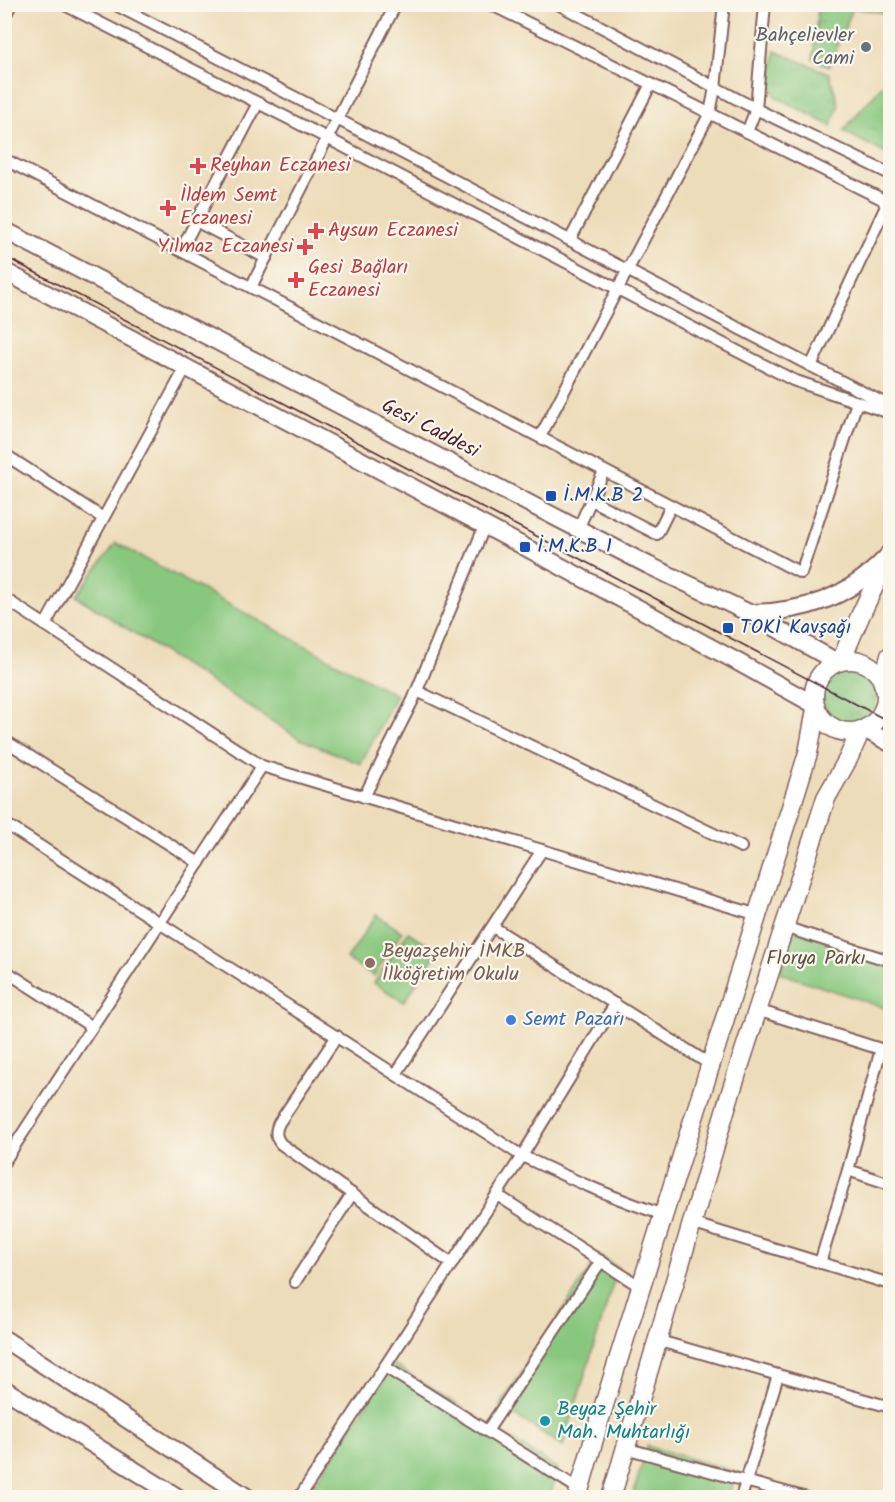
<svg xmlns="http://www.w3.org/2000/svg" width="895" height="1502" viewBox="0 0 895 1502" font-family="Kalam,sans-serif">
<defs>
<pattern id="grass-tufts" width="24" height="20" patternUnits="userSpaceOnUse" patternTransform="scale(1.5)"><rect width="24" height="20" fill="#88c77e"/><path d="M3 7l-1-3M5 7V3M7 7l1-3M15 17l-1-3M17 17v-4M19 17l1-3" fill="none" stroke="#77aa6d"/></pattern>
</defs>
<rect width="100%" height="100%" fill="#fbf7ec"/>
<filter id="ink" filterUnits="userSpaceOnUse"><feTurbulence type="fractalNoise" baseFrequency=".0167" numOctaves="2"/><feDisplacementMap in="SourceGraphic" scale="12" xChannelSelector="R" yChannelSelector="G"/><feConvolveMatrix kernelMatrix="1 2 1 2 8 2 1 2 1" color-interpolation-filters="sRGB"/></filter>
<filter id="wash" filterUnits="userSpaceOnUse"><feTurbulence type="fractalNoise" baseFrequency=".008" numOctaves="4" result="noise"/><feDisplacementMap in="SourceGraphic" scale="24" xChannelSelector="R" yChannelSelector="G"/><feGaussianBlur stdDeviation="1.35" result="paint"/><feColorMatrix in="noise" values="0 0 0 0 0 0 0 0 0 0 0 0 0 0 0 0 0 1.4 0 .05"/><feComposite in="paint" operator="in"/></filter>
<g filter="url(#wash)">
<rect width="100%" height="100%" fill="#eddcb9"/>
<g fill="url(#grass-tufts)" stroke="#697354" stroke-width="1.5">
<polygon points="818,5 890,5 890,14 853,8 829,67 813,59"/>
<polygon points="775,51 829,73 839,105 831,126 776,97 771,85"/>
<polygon points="890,76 890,156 843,131"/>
<circle cx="850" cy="696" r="27"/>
</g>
<g fill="#88c77e" stroke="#697354" stroke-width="1.5">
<polygon points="116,543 396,695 361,764 300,739 76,596"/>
<polygon points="376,915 402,932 374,976 347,959"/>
<polygon points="795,926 890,957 890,1010 780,973"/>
<polygon points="408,932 438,951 404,1002 374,983"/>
<polygon points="599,1255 618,1268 563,1446 500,1406"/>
<polygon points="393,1364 558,1469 550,1497 305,1498"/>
<polygon points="647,1446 737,1472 728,1497 632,1498"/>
</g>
</g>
<g filter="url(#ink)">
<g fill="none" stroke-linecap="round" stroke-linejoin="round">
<defs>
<g id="minor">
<polyline points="63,4 327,138 793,380 890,413"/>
<polyline points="114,4 337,119 811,366 888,202"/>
<polyline points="490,4 890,203"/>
<polyline points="558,4 756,109 890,174"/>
<polyline points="4,18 11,4"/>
<polyline points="747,132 756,109 765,4"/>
<polyline points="4,159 801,573 857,402"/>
<polyline points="196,221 266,258"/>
<polyline points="570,240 651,84"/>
<polyline points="181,250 258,103"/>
<polyline points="251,287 396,4"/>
<polyline points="811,366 890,406"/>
<polyline points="540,437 710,113 715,88 724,4"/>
<polyline points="4,454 103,518"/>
<polyline points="591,500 657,534 671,506"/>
<polyline points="578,529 604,471"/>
<polyline points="4,598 262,766 758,915"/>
<polyline points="45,625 186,367"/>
<polyline points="417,691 741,847"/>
<polyline points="4,740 199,863"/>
<polyline points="364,797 413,700 485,525"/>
<path d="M4 823 522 1156C569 1178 615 1199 664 1215"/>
<polyline points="493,927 711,1065"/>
<polyline points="784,927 890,961"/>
<polyline points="4,970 92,1027"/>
<polyline points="757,1010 890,1052"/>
<path d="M337 1036 279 1123C275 1131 275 1137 281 1144L452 1264"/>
<polyline points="396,1074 542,850"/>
<polyline points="4,1162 262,766"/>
<polyline points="848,1170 890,1184"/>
<polyline points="497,1195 641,1287"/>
<polyline points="691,1223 890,1284"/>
<polyline points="820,1263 848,1170 881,1049"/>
<polyline points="295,1282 352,1194"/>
<polyline points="656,1340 890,1407"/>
<polyline points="385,1367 579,1489"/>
<polyline points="487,1431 601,1261"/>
<polyline points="625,1448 807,1498"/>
<polyline points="299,1498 522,1156 615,1004"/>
<polyline points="741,1498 778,1375"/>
</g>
<g id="secondary">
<polyline points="4,230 437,456 648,565 749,613 837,662"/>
<polyline points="4,271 525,547 736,661 815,705"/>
<path d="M750 613C804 612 848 598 886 558"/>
<polyline points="864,729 890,743"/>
<polyline points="4,1339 248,1498"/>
<polyline points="4,1389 179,1498"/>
</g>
<g id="trunk">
<polyline points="888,202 890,204"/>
<circle cx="850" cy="696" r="36"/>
<polyline points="841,661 861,614 890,553"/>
<polyline points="883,684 890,656"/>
<polyline points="577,1498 600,1418 808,753 816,709"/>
<polyline points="611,1498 728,1101 826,798 848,759 861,730"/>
</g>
</defs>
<use href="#minor" stroke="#83615d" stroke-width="14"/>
<use href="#secondary" stroke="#83615d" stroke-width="20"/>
<use href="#trunk" stroke="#83615d" stroke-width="21"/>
<use href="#minor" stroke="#fff" stroke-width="10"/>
<use href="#secondary" stroke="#fff" stroke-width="16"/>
<use href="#trunk" stroke="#fff" stroke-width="18"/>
<polyline stroke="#4a1f2b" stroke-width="1.5" points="4,256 890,722"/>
</g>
</g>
<circle fill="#6b7280" stroke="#fbf7ec" stroke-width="2" cx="866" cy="47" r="6"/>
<g fill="#e0444e" stroke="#fbf7ec" stroke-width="2">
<path d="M195 157h6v6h6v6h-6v6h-6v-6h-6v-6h6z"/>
<path d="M165 199h6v6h6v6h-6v6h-6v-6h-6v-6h6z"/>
<path d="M313 222h6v6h6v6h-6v6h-6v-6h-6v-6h6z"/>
<path d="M302 238h6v6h6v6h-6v6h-6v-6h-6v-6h6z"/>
<path d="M293 271h6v6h6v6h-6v6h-6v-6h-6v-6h6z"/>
</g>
<g fill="#1a4fb4" stroke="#fbf7ec" stroke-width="2">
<rect x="545" y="490" width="12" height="12" rx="3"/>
<rect x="519" y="541" width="12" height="12" rx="3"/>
<rect x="722" y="622" width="12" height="12" rx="3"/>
</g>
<circle fill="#8d6e63" stroke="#fbf7ec" stroke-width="2" cx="370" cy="963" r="6"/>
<circle fill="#3f7fe0" stroke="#fbf7ec" stroke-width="2" cx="511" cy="1020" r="6"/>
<circle fill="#0f9aa8" stroke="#fbf7ec" stroke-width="2" cx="545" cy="1421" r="6"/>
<g text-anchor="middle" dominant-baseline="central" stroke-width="4.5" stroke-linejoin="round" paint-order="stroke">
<g font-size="20" fill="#5b616d" stroke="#fbf7ec" text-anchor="end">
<text x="854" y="36">Bahçelievler<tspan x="854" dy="23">Cami</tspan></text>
</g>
<g font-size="20" fill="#be3a42" stroke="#fbf7ec" text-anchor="start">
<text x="210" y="166">Reyhan Eczanesi</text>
<text x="180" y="196">İldem Semt<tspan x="180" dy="23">Eczanesi</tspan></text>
<text x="328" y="231">Aysun Eczanesi</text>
<text x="293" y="247" text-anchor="end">Yılmaz Eczanesi</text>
<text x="308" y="268">Gesi Bağları<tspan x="308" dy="23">Eczanesi</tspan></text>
</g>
<g font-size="20" fill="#4a1f2b" stroke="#fbf7ec">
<text transform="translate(430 429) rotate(27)">Gesi Caddesi</text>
</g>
<g font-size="20" fill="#164399" stroke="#fbf7ec" text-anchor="start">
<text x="563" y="496">İ.M.K.B 2</text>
<text x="537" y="547">İ.M.K.B 1</text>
<text x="740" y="628">TOKİ Kavşağı</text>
</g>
<g font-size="20" fill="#785e54" stroke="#fbf7ec" text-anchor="start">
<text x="382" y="952">Beyazşehir İMKB<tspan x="382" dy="23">İlköğretim Okulu</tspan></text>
</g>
<g font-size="20" fill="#5d5144" stroke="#fbf7ec">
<text x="816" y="959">Florya Parkı</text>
</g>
<g font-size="20" fill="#366cbe" stroke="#fbf7ec" text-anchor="start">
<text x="523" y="1020">Semt Pazarı</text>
</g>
<g font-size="20" fill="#0d838f" stroke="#fbf7ec" text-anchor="start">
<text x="557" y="1410">Beyaz Şehir<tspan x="557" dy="23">Mah. Muhtarlığı</tspan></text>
</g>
</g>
<rect width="895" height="1502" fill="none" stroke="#fbf7ec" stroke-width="24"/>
</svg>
